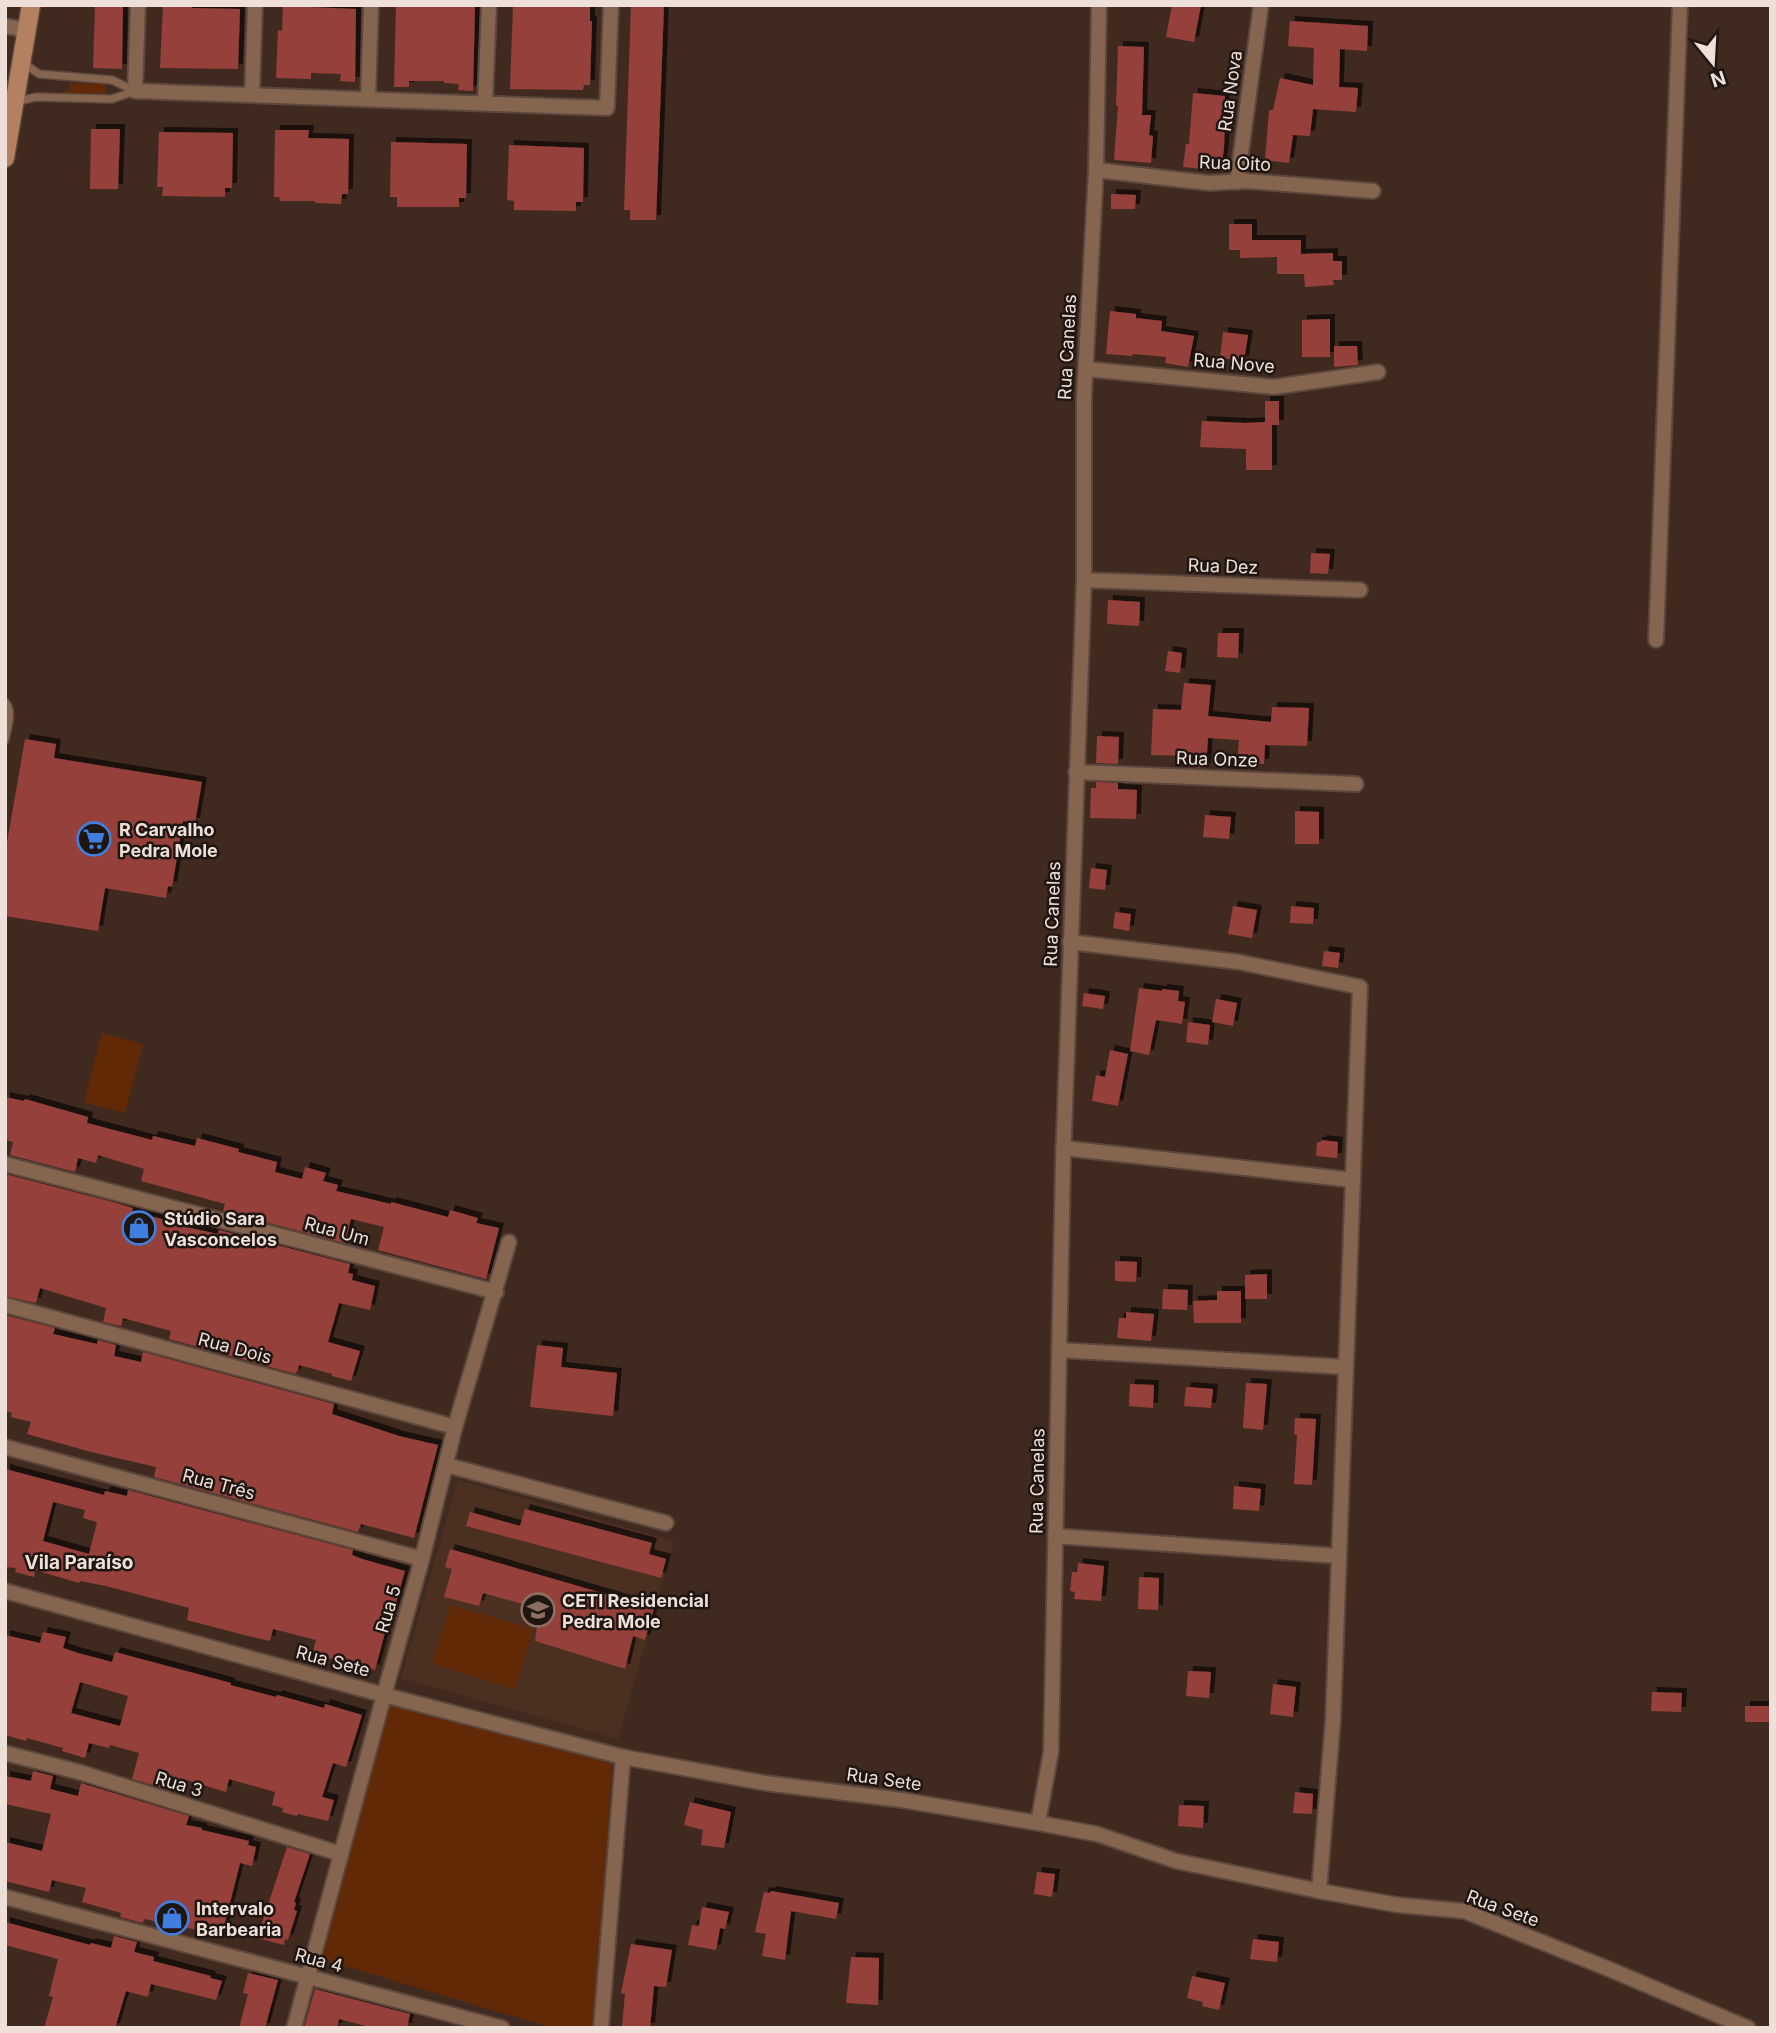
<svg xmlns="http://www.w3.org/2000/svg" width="1776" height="2033" viewBox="0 0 1776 2033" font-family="Inter,sans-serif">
<defs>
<filter id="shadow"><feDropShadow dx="5" dy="-5" stdDeviation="0" flood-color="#0009"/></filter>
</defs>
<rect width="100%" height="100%" fill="#402a20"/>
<polygon fill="#4b2f21" points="458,1480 674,1541 618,1739 401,1678"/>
<g fill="#622907">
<polygon points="71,83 106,84 106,95 62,94 62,91 70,91"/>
<polygon points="102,1033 143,1044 125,1113 84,1102"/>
<polygon points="450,1605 533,1629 515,1689 432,1664"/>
<polygon points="389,1703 612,1764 595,2028 552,2028 318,1958"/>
</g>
<g fill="#95403b" fill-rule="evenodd" filter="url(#shadow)">
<polygon points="122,5 123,6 122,69 93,68 95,6"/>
<polygon points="163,5 192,6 192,8 240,9 238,69 160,68"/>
<polygon points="396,5 475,5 473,91 458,90 459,84 444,83 444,81 409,81 409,87 394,87"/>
<polygon points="513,5 590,5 590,21 592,21 590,85 584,85 583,90 510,89"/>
<polygon points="631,5 664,5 656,220 630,220 630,210 624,210"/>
<polygon points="1172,5 1201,5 1194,42 1166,37"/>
<polygon points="283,6 356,9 355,82 340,81 341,74 311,73 311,79 276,78 278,30 282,31"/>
<polygon points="1290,21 1368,26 1367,51 1340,49 1339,87 1358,88 1356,112 1313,109 1310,136 1293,135 1289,163 1265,160 1269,110 1273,110 1280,78 1313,85 1314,48 1288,46"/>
<polygon points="1118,46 1144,47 1142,115 1151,115 1149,135 1153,136 1151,163 1114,160 1118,106 1116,106"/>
<polygon points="1193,93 1225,96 1223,118 1225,118 1224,148 1221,171 1183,167 1186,144 1189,144"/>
<polygon points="91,129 120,129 118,189 90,189"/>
<polygon points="275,130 309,130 308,138 349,139 348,194 342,194 341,204 315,203 315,201 280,201 279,197 274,197"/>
<polygon points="159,132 233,133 232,188 225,188 225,197 162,196 163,187 157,187"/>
<polygon points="391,142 467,144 466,198 459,198 459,207 397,207 397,197 390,197"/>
<polygon points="509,145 584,148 583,202 576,202 576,211 514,210 514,201 507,200"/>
<polygon points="1111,194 1136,195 1135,209 1111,209"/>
<polygon points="1229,224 1252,224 1252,240 1301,240 1301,254 1333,253 1333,261 1342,261 1342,280 1333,280 1334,285 1305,287 1304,274 1277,274 1277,257 1240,258 1240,250 1229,250"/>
<polygon points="1110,311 1136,314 1136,318 1162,321 1161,331 1194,336 1188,367 1165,363 1166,357 1133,354 1132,356 1106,354"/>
<polygon points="1330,319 1330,357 1302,357 1302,320"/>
<polygon points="1223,332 1248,335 1244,361 1220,358"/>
<polygon points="1334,346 1357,346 1358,365 1334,367"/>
<polygon points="1265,401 1279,401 1279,425 1272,425 1272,470 1246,470 1246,449 1200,447 1202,421 1245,423 1265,422"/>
<polygon points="1311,553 1330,554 1328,574 1310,573"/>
<polygon points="1108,600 1140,602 1139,626 1107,624"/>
<polygon points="1218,633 1239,633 1238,658 1217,657"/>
<polygon points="1168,651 1182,653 1180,673 1165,671"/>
<polygon points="1184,683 1211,685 1208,716 1271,722 1272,707 1309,708 1307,746 1265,745 1264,764 1237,763 1239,740 1208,738 1206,768 1187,767 1188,761 1185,760 1186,756 1151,755 1153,709 1181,710"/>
<polygon points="1097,736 1119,737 1118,764 1096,763"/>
<polygon points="25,739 56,744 54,758 202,782 195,823 183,821 172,887 168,886 166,898 105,888 98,931 5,916 5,854"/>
<polygon points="1096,782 1118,783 1118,789 1137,790 1136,819 1090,818 1091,788 1096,788"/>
<polygon points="1295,811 1319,812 1319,844 1295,844"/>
<polygon points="1205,815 1231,817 1229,839 1203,837"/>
<polygon points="1091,868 1107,870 1105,890 1089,888"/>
<polygon points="1233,906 1257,910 1252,938 1228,934"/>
<polygon points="1291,906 1314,908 1313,924 1290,923"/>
<polygon points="1115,912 1131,914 1129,931 1113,928"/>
<polygon points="1324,951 1340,953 1338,968 1322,966"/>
<polygon points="1139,988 1162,991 1162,989 1179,991 1178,1001 1185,1002 1182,1024 1156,1020 1149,1055 1130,1051"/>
<polygon points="1084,993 1105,996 1103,1009 1082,1006"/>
<polygon points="1216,999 1237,1003 1233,1026 1212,1022"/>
<polygon points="1188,1022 1210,1025 1208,1045 1186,1042"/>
<polygon points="1110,1050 1128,1054 1118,1106 1092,1101 1096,1075 1105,1077"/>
<polygon points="5,1097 24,1101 25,1099 88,1117 87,1123 152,1140 153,1136 195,1146 197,1138 239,1149 238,1152 277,1162 275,1172 302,1179 305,1167 326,1173 323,1181 338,1185 336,1191 391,1204 391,1202 448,1217 450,1210 478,1218 476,1223 499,1228 486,1279 378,1250 384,1227 351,1219 345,1243 223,1211 225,1204 141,1181 144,1169 98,1155 96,1163 78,1158 75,1172 10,1155 13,1142 5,1140"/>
<polygon points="1321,1140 1338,1142 1337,1158 1316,1156 1317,1142 1321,1142"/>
<polygon points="5,1174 113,1202 133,1208 132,1211 173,1222 172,1224 218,1234 219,1230 350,1264 348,1273 353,1274 352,1280 375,1286 370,1310 339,1303 328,1342 360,1351 351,1381 332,1376 332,1374 299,1365 296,1374 169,1339 171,1331 123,1318 121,1326 103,1322 106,1308 40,1288 36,1303 5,1296"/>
<polygon points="1115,1261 1137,1262 1136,1282 1115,1281"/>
<polygon points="1267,1274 1267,1299 1245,1299 1245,1275"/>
<polygon points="1163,1289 1188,1290 1187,1310 1162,1309"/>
<polygon points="1217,1291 1241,1291 1241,1323 1194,1323 1193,1301 1217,1300"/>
<polygon points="1126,1312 1154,1314 1151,1341 1117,1338 1119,1318 1126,1318"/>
<polygon points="5,1315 55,1328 53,1334 97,1344 98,1340 116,1345 114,1356 141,1362 143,1352 334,1404 332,1414 399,1436 438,1445 414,1538 361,1524 358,1532 154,1477 156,1467 91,1452 27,1434 31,1422 11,1417 12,1413 5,1411"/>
<polygon points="537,1345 563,1348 561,1367 617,1373 613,1416 530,1407"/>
<polygon points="1246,1383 1267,1384 1263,1430 1243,1428"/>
<polygon points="1130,1384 1154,1385 1153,1408 1129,1406"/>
<polygon points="1186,1387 1213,1389 1211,1408 1184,1406"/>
<polygon points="1295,1418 1316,1419 1312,1485 1294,1484 1297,1435 1294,1434"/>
<path d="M5 1469 104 1495 105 1491 127 1496 128 1490 353 1550 352 1555 362 1559 405 1571 394 1610H391L375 1670 312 1654 316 1640 273 1629 270 1641 248 1636 187 1620 189 1608 106 1586 80 1581 79 1583 35 1570 34 1577 15 1572 16 1568 5 1567ZM53 1502 85 1510 83 1518 97 1522 89 1554 43 1541Z"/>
<polygon points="1234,1486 1261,1489 1259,1511 1233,1509"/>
<polygon points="525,1509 652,1543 649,1554 666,1559 661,1578 466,1526 470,1512 520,1526"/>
<polygon points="450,1549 654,1608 645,1640 633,1636 625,1669 535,1641 537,1627 526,1624 533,1607 483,1593 479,1606 444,1597 452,1569 445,1567"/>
<polygon points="1078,1563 1104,1566 1101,1601 1074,1599 1075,1592 1070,1591 1072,1572 1077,1572"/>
<polygon points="1139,1577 1159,1578 1158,1610 1138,1609"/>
<path d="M43 1632 66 1637 63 1648 78 1653 112 1662 115 1652 231 1683 230 1685 276 1697 277 1695 324 1708 325 1704 362 1715 346 1767 333 1763 322 1797 334 1800 328 1821 298 1814 297 1816 282 1812 283 1808 272 1805 275 1792 229 1779 226 1792 180 1778 176 1792 132 1779 139 1753 110 1745 109 1748 89 1743 85 1758 62 1751 63 1748 27 1738 26 1741 5 1735V1635L40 1643ZM80 1682 128 1696 120 1726 71 1713Z"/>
<polygon points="1188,1671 1211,1672 1209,1698 1186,1696"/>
<polygon points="1273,1684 1296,1687 1293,1717 1270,1714"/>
<polygon points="1652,1692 1682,1693 1681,1712 1651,1711"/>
<rect x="1745" y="1706" width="24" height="16"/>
<polygon points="33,1771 53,1776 50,1789 78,1796 81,1783 189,1816 186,1825 202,1828 202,1830 249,1841 248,1845 256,1847 252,1866 240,1863 222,1935 144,1919 143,1923 120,1917 121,1913 82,1902 86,1888 52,1880 49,1892 5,1881 5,1842 42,1851 51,1814 5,1804 5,1776 31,1781"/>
<polygon points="1295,1792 1313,1794 1312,1814 1293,1813"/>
<polygon points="690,1802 731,1812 724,1848 701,1845 703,1830 684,1825"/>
<polygon points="1179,1805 1204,1806 1203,1828 1178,1826"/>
<polygon points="287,1847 310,1854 294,1902 296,1903 294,1910 297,1911 288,1940 285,1939 284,1945 257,1938"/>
<polygon points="1037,1872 1055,1874 1052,1897 1034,1894"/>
<polygon points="771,1891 839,1903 836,1919 791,1911 785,1960 762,1956 766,1934 755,1932 764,1892 770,1893"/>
<polygon points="702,1907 729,1912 725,1929 720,1928 716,1950 688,1945 692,1925 699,1926"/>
<polygon points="5,1922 90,1945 91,1943 111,1948 114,1936 137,1942 134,1952 154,1957 153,1961 211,1976 210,1978 222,1981 216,2000 151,1984 148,1997 126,1991 115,2028 44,2028 53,1997 49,1996 58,1959 5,1945"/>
<polygon points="1253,1939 1279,1942 1277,1962 1250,1959"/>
<polygon points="631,1944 672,1950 666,1987 654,1986 650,2028 622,2026 625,1994 621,1993"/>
<polygon points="851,1957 879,1958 878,2005 846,2003"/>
<polygon points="248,1973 278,1980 265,2028 239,2028 248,1994 243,1993"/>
<polygon points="1192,1976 1225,1983 1219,2010 1202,2006 1203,2002 1187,1998"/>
<polygon points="315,1989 410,2014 407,2028 373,2028 339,2019 337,2028 304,2028"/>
</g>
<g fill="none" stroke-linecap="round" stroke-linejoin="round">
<defs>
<g id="lane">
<polyline points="22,62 39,74 112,80 135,91"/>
<polyline points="15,102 36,97 112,99 135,91"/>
<path d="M5 702C14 711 7 728 5 740"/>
</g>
<g id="street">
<polyline points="138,5 135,91 607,108 611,5"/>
<polyline points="5,26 27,30"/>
<polyline points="252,95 255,5"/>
<polyline points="368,99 371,5"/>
<polyline points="485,103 489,5"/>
<polyline points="1096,170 1209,183 1247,181 1373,191"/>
<polyline points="1237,182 1261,5"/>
<polyline points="1086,369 1274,387 1378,372"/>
<polyline points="1084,580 1360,590"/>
<polyline points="1656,640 1680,5"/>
<polyline points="1076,772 1356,784"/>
<polyline points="1070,942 1239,962 1360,987 1333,1720 1319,1891"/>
<polyline points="1063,1148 1353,1180"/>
<polyline points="5,1164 496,1292"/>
<polyline points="5,1305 455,1427"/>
<polyline points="1059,1350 1346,1367"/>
<polyline points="5,1447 422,1559"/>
<polyline points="446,1465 666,1523"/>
<polyline points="1055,1536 1339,1556"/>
<polyline points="5,1591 384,1695 623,1757 765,1783 902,1800 1038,1823 1097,1834 1176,1861 1319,1891 1398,1905 1464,1911 1604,1967 1748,2028"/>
<polyline points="5,1753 79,1772 341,1854"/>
<polyline points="1038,1823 1051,1752 1063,1163 1084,580 1084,397 1096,170 1099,5"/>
<polyline points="5,1897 502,2028"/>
<polyline points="294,2028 384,1695 422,1559 455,1427 509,1242"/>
<polyline points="601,2028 623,1757"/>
</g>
<polyline id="secondary" points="5,158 31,5"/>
</defs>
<use href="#lane" stroke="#5c473d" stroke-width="10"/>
<use href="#street" stroke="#5c473d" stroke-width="18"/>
<use href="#secondary" stroke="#5c473d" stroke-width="21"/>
<use href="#lane" stroke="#856450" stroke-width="7"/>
<use href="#street" stroke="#856450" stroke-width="14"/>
<use href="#secondary" stroke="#b48160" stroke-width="18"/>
</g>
<defs>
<symbol id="supermarket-ring" viewBox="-11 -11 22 22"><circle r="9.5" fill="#201611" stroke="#3f7fe0" stroke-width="1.5"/><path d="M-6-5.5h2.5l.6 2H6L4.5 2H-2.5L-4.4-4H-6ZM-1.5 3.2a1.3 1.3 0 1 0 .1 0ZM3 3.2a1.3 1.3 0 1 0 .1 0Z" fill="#3f7fe0"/></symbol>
<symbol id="shop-ring" viewBox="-11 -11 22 22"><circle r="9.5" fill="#201611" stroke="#3f7fe0" stroke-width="1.5"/><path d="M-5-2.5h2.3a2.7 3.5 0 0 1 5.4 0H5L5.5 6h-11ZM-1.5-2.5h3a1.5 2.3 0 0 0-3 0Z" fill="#3f7fe0"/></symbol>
<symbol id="school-ring" viewBox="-11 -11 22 22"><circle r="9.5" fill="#201611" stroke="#8d6e63" stroke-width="1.5"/><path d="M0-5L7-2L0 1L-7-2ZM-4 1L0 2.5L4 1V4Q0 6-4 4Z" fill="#8d6e63"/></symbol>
</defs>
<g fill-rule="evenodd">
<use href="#supermarket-ring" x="75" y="820" width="38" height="38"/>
<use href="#shop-ring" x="120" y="1209" width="38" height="38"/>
<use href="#school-ring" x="519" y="1591" width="38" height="38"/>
<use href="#shop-ring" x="153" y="1899" width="38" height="38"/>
</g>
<g text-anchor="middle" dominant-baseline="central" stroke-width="5" stroke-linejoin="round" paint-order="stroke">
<g font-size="18" fill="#eedfd8" stroke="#201611">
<text transform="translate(1230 91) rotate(-82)">Rua Nova</text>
<text transform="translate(1235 163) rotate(2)">Rua Oito</text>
<text transform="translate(1067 347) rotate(-87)">Rua Canelas</text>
<text transform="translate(1234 363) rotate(5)">Rua Nove</text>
<text transform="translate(1223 566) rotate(2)">Rua Dez</text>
<text transform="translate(1217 759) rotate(2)">Rua Onze</text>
<text transform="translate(1052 914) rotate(-88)">Rua Canelas</text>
<text transform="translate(337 1231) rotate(15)">Rua Um</text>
<text transform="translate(235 1348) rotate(15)">Rua Dois</text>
<text transform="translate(1037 1481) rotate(-89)">Rua Canelas</text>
<text transform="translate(219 1484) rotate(15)">Rua Três</text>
<text transform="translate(388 1609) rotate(-74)">Rua 5</text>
<text transform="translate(333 1661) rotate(15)">Rua Sete</text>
<text transform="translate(884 1779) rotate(8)">Rua Sete</text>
<text transform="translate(179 1784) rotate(17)">Rua 3</text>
<text transform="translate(1503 1908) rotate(20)">Rua Sete</text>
<text transform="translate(319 1960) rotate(15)">Rua 4</text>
</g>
<g font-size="18" font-weight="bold" fill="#eedfd8" stroke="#201611" text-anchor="start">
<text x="119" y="829">R Carvalho<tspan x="119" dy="21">Pedra Mole</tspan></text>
<text x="164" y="1218">Stúdio Sara<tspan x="164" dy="21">Vasconcelos</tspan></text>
<text x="562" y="1600">CETI Residencial<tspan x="562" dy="21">Pedra Mole</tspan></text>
<text x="196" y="1908">Intervalo<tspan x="196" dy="21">Barbearia</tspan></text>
</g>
<g font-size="19" font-weight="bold" fill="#eedfd8" stroke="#201611">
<text x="79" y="1562">Vila Paraíso</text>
</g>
</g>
<rect width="1776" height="2033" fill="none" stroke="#eedfd8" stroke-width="14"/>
<g transform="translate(1713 63) rotate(162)" stroke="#201611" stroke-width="5" paint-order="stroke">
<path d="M0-5L12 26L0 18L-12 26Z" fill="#eedfd8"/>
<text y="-10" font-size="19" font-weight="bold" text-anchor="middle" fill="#eedfd8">N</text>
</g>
</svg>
